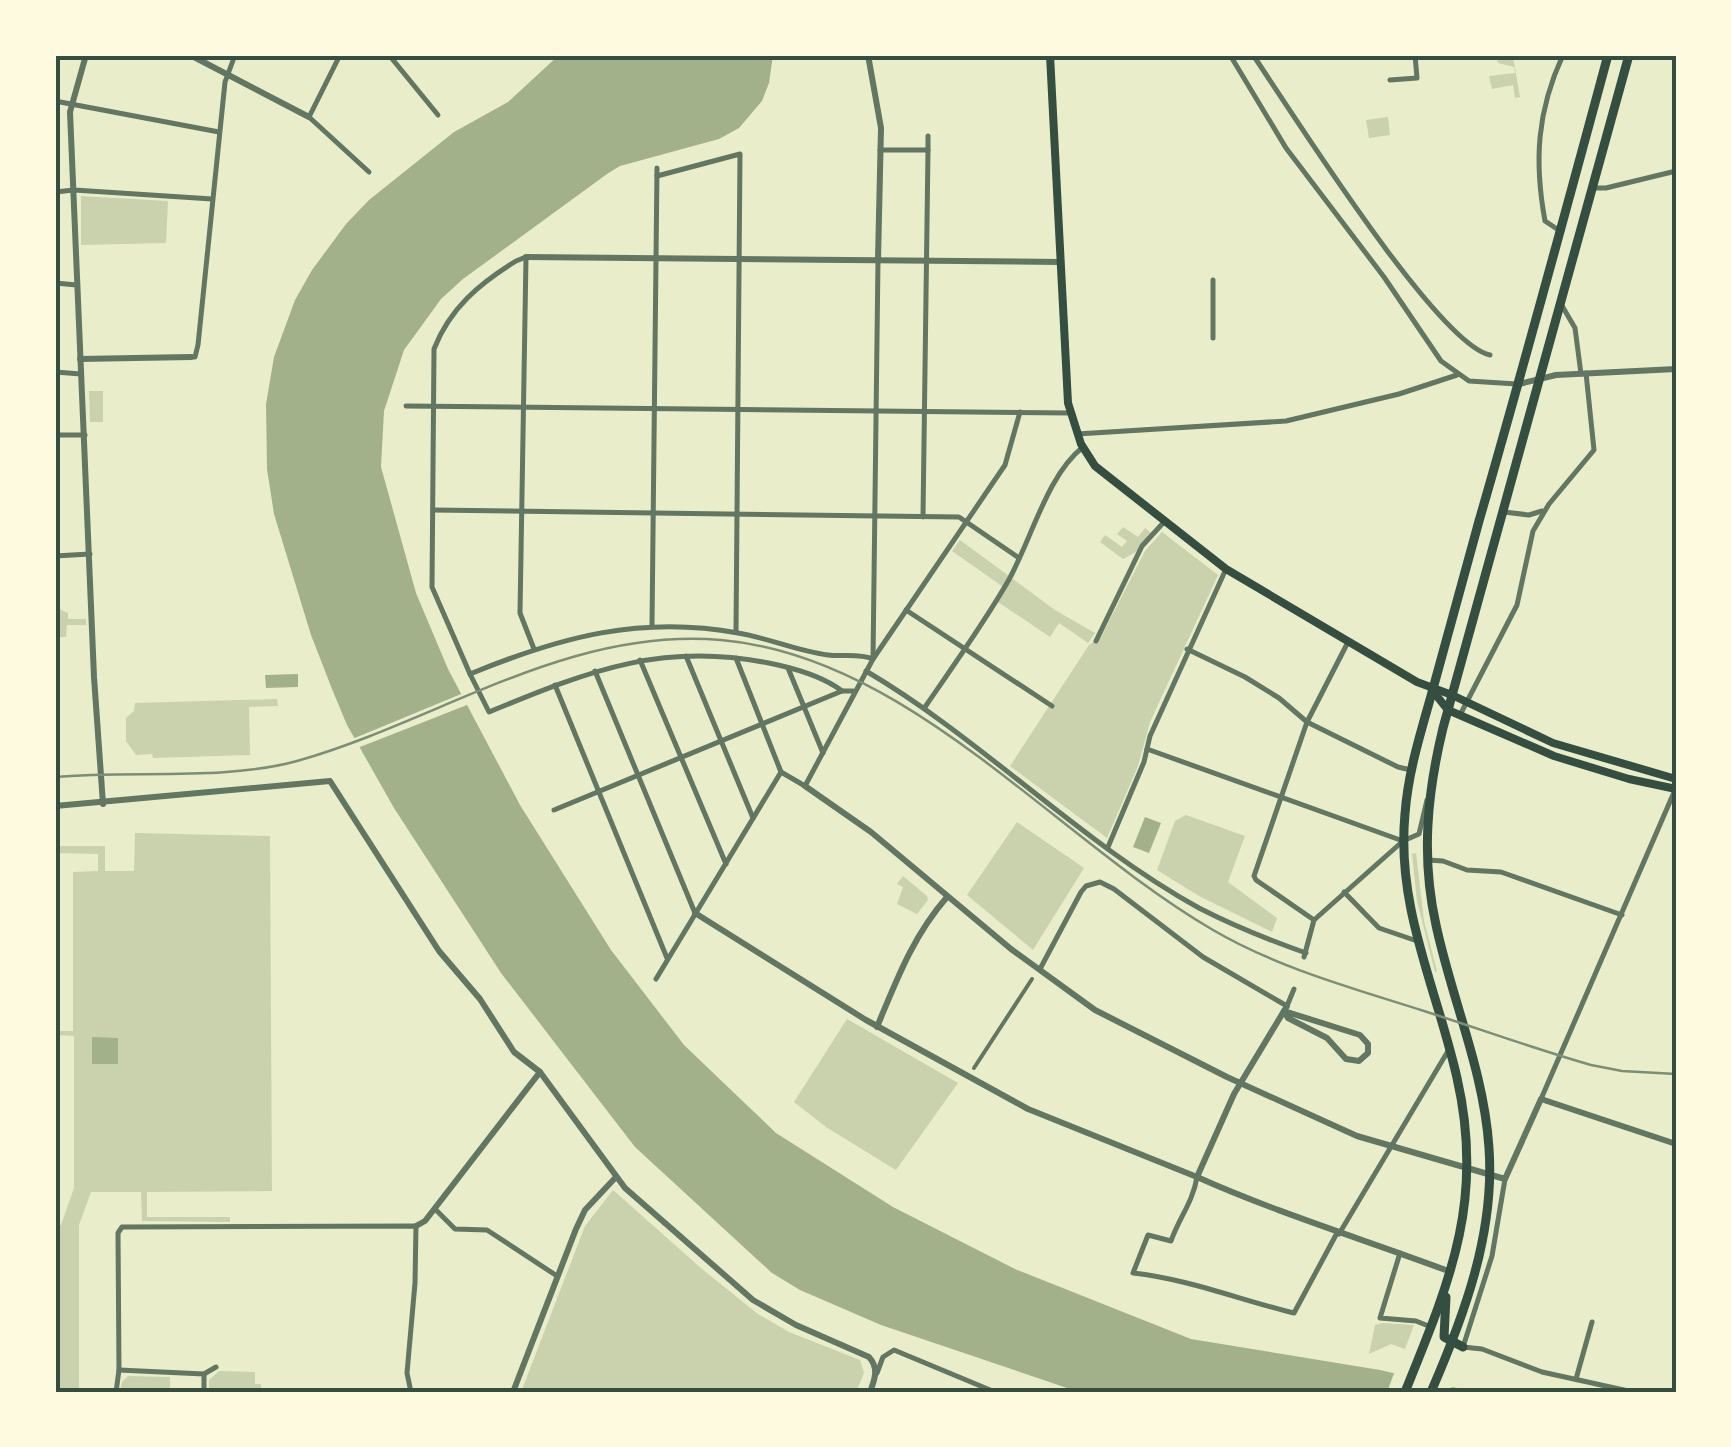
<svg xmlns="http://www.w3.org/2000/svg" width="1731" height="1447" viewBox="0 0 1731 1447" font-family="Karla,sans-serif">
<rect width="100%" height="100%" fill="#e9edc9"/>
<g fill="#cad2ad">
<polygon points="1513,57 1520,97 1515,98 1513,85 1492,89 1489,76 1515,73 1514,67 1498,63 1497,60"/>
<polygon points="1388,117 1390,135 1369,138 1366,120"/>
<polygon points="81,196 168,201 166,243 81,245"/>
<polygon points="89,391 103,391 103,422 90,422"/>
<polygon points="1123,527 1138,537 1145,528 1151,533 1136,552 1123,559 1100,542 1105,535 1122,547 1127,541 1117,534"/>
<polygon points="1162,532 1218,575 1150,722 1138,766 1107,838 1010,766 1089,645 1101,637 1145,551"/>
<polygon points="960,540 1055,610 1095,633 1088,643 1059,623 1050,637 998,602 1006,589 952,551"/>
<polygon points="55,607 68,613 68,619 86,619 86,625 67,625 66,637 55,637"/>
<polygon points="277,699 278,706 249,707 250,755 153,758 152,754 136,755 126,741 126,718 134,711 135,703"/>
<polygon points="1186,815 1245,836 1228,882 1277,918 1272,932 1199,896 1157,870 1175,821"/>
<polygon points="1017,822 1084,868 1033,950 967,895"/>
<polygon points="135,833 270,836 272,1191 147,1192 147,1217 230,1217 230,1222 142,1221 141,1192 91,1192 79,1225 79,1392 55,1392 55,1225 61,1225 74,1188 74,1036 55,1035 55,1031 73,1031 73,872 98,871 98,854 55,853 55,846 105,846 105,871 134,871"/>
<polygon points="1416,853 1424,921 1437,971 1435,972 1417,901 1412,854"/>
<polygon points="903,876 927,896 928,900 917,914 897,904 903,887 897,884"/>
<polygon points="847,1019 958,1083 896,1170 826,1127 794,1102"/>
<polygon points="613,1190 702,1269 758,1314 789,1332 860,1360 864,1373 856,1392 521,1392 585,1226"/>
<polygon points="1383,1323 1414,1325 1405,1349 1391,1344 1369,1354 1375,1325"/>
<polygon points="219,1371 255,1372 255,1384 261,1384 261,1392 209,1392 209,1380"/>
<polygon points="128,1376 170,1377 170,1392 120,1392 122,1382"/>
</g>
<g fill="#a3b18a">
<polygon points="559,55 773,55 769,83 762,101 739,128 719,139 620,166 607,174 463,279 441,299 404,350 384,411 381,467 416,593 448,669 520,805 611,950 684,1045 776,1133 893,1207 1015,1269 1191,1339 1380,1370 1474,1392 1079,1392 881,1325 800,1290 772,1273 635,1147 501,973 394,808 347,725 332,689 311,635 274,514 267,469 266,404 274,357 295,300 312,270 346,224 369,200 454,132 508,102"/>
<polygon points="298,674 298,687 266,688 265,675"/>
<polygon points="1145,817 1161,823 1149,853 1133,847"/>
<polygon points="92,1037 118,1038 118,1064 92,1064"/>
</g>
<g fill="#e9edc9">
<polygon points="466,692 472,703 355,749 350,740"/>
<polygon points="1396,1368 1454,1381 1450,1392 1387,1392"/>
</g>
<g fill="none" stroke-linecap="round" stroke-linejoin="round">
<polyline stroke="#617663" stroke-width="4" points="974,1068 1032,979"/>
<g stroke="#617663" stroke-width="5">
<polyline points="340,55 309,117 369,172"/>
<polyline points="389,55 438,115"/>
<polyline points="1230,55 1286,148 1384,277 1441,361 1469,381 1517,384"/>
<path d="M1253 55C1290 109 1437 344 1490 355"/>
<polyline points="1390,80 1417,78 1415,55"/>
<polyline points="55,101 219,132"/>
<polyline points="880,150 928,150 923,517"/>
<polyline points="928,150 928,136"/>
<polyline points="657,176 740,154 736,632"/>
<polyline points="1593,188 1606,188 1676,171"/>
<polyline points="55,192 74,190 212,199"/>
<path d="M1560 231 1545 221C1534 161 1537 111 1563 55"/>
<polyline points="1213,280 1213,338"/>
<polyline points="55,283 77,285"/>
<polyline points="1561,304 1575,328 1581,374"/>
<polyline points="191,357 195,357 198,345 225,82 235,55"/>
<polyline points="55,372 81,374"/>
<polyline points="406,406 1070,413"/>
<polyline points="1077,434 1286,421 1399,394 1457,375"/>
<polyline points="55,435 85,435"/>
<polyline points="433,510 959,517 1019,558"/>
<polyline points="1504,512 1529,515 1542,511"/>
<polyline points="55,556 90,554"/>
<polyline points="906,610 1052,706"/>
<polyline points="652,625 657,168"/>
<polyline points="1096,641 1142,546 1164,522"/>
<path d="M534 649 520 613 526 257 516 261C479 284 450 308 434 349L432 587 470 674C560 637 641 615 738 633 768 638 798 651 828 655 843 657 858 653 873 659L1005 465 1020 412"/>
<polyline points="1187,649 1245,677 1279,698 1307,722 1398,767 1411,770"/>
<polyline points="686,656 753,818"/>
<polyline points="736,658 781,772"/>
<polyline points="640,660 726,864"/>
<polyline points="788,668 823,753"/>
<polyline points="595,671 695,913"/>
<path d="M866 671C983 740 1081 843 1199 908 1234 926 1269 940 1306 953"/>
<path d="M470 674 489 712C591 670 666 640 778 665 800 670 824 677 842 691"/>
<polyline points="555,685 667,958"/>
<path d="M925 707C953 666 982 626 1007 583 1031 542 1046 476 1083 447"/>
<polyline points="1460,715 1517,605 1533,531 1549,504 1594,450 1586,373"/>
<polyline points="1147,749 1403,841"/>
<polyline points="554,810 842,691 853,691"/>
<polyline points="1108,847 1144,762 1150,736 1226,569"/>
<polyline points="1428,860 1443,861 1467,870 1501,872 1622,915"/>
<polyline points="1344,892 1379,928 1417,941"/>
<polyline points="1314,920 1403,841 1419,834 1427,800"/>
<polyline points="1304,957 1314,920 1256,880 1254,876 1307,722 1348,642"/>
<polyline points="1040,969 1081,892 1086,886 1100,882 1114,889 1203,957 1280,1002 1287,1006 1294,989"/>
<polyline points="656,979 781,772 805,786 873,659 878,260"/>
<polyline points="1541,1099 1675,790"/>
<path d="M1197 1177C1193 1202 1179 1218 1171 1241L1148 1235 1133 1273C1188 1279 1240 1300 1294 1313L1337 1233"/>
<polyline points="1505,1179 1492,1256 1463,1347 1482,1349 1542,1372 1633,1392"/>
<polyline points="435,1209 455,1229 487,1230 557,1276"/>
<polyline points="1339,1234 1448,1051"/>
<polyline points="1400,1253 1380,1318 1416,1321 1431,1327"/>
<polyline points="119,1370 204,1374 204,1392"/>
<polyline points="877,1373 883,1357 894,1350 995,1392"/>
<polyline points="204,1374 216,1367"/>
<polyline points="1576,1379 1592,1322"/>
<polyline points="116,1392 119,1370 118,1233 122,1227 416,1226 415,1283 407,1373 411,1392"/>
</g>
<g stroke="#617663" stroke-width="6">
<polyline points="86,55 70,112 94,677 103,804"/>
<polyline points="190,55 309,117"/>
<polyline points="868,55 881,128 878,260"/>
<polyline points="526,257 1060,262"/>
<polyline points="80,359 191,357"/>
<polyline points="1519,384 1556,375 1676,369"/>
<polyline points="805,786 871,832 1011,949 1095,1010 1227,1077 1357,1136 1505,1179 1541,1099 1676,1144"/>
<path d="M55 806 330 781 439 951 480 999 514 1052 540 1072 625 1188 753 1300 796 1325 869 1357C879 1368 875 1379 870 1392"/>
<polyline points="695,913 866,1020 1028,1109 1197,1177"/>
<path d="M1287 1006 1234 1094 1197 1177C1280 1214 1366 1240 1451 1272"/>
<polygon points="1284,1011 1360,1035 1368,1044 1368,1053 1359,1061 1346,1059 1327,1038 1288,1018"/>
<path d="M877 1027C897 979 913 936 947 897"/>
<polyline points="416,1226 425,1221 540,1072"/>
<polyline points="513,1392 576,1229 585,1210 616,1177"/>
</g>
<g stroke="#344e41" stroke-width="8">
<polyline points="1050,55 1068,403 1081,444 1095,466 1226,569 1417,682 1452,695 1553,743 1676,779"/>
<polyline points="1432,690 1448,710 1554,756 1629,779 1676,789"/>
</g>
<g stroke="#344e41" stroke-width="9">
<polyline points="1446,1297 1444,1337 1463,1347"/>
<path d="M1405 1392C1450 1281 1485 1200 1457 1078 1437 989 1396 908 1405 814 1408 773 1420 735 1431 696 1447 637 1463 579 1479 521 1524 366 1566 210 1608 55"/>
<path d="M1431 1392C1464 1316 1495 1233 1489 1148 1484 1071 1452 1000 1436 925 1421 858 1427 794 1443 728L1629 55"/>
</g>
<path stroke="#7c8e77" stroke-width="2.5" d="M55 777C131 770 225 781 297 761 439 721 566 627 721 640 909 656 1055 838 1213 930 1278 968 1352 988 1424 1011 1480 1029 1535 1049 1591 1065L1622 1071 1676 1074"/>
</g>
<rect width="1731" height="1447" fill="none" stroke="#fefae0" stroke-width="115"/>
<rect x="58" y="58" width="1616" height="1332" fill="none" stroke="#344e41" stroke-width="4"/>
</svg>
